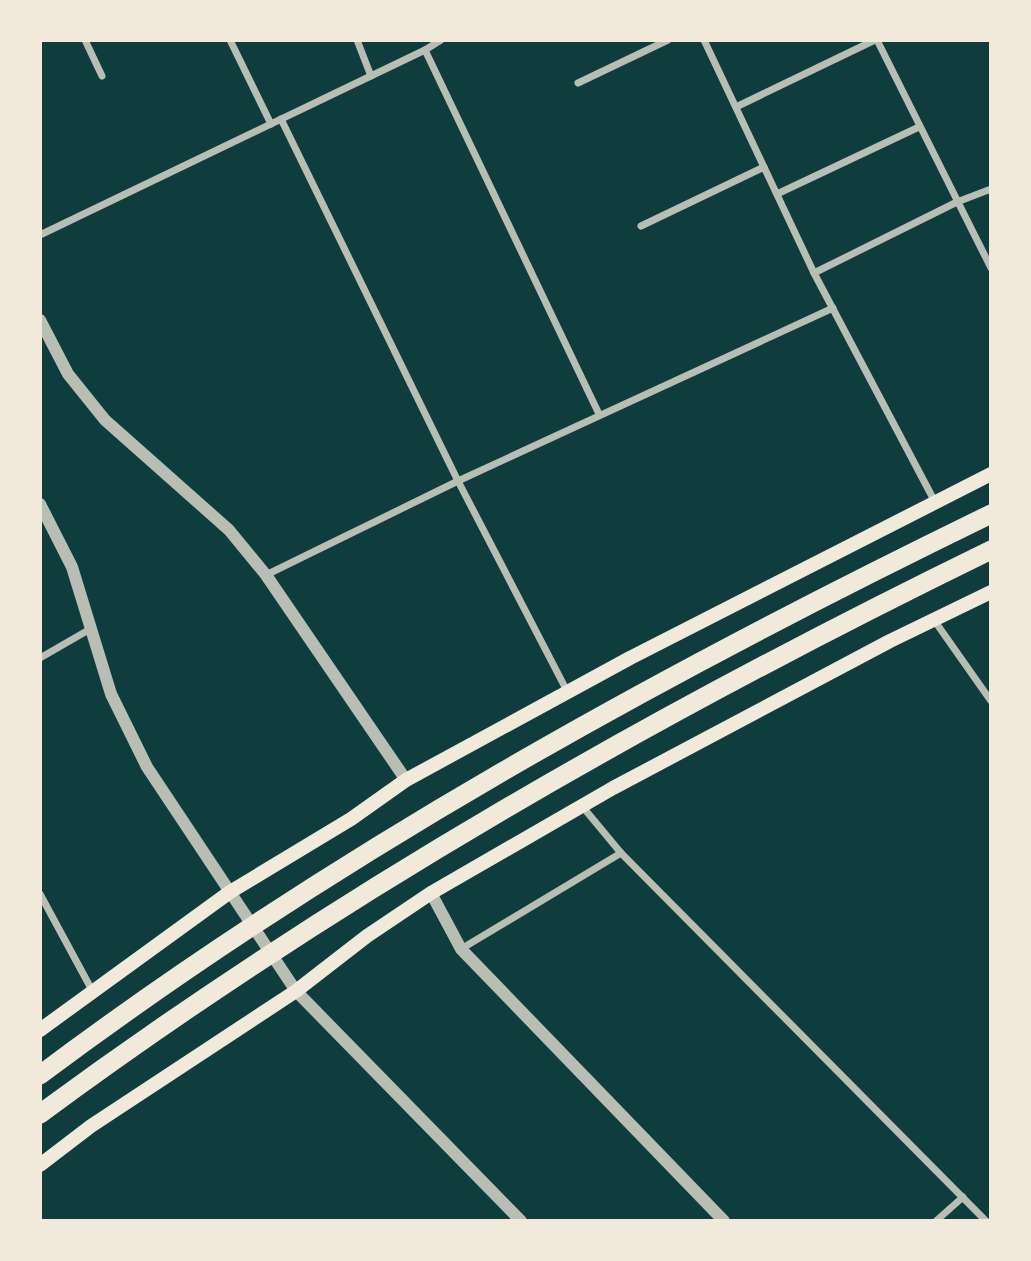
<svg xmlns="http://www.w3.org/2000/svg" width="1031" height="1261" viewBox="0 0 1031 1261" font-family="'Exo 2',sans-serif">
<rect width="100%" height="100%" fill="#0f3d3e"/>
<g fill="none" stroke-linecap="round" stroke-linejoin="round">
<g stroke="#b8beb3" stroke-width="7">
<polyline points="85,40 102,76"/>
<polyline points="230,40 271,124"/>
<polyline points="357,40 371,76"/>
<polyline points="704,40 814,273 935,502"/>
<polyline points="877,40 991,268"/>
<polyline points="425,50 599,414"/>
<polyline points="578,83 668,40"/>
<polyline points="736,107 875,40"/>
<polyline points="281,119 458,481 567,691"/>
<polyline points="777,194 919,127"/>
<polyline points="641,226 764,167"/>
<polyline points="40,235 425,50 441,40"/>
<polyline points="814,273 957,202 991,189"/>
<polyline points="266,575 458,481 833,308"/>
<polyline points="934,620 991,701"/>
<polyline points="40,658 92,628"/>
<polyline points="582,806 621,853 986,1221"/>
<polyline points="40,894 93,992"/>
<polyline points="461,949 621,853"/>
<polyline points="936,1221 963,1197"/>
</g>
<g stroke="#b8beb3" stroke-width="12">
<polyline points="40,320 68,374 105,420 229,530 266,575 406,780"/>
<polyline points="40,504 72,567 111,694 147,767 264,943 296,991 521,1221"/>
<polyline points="431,893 461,949 724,1221"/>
</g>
<g stroke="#f1e9da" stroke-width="14">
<polyline points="40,1030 230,892 351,819 406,780 630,658 991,474"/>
<polyline points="40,1165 91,1126 296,991 367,936 431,893 613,788 890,641 991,592"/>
</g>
<g stroke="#f1e9da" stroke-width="19">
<path d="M40 1075C335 854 660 675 991 514"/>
<path d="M40 1114C338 894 659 712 991 550"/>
</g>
</g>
<rect width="1031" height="1261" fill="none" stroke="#f1e9da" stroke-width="84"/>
</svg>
